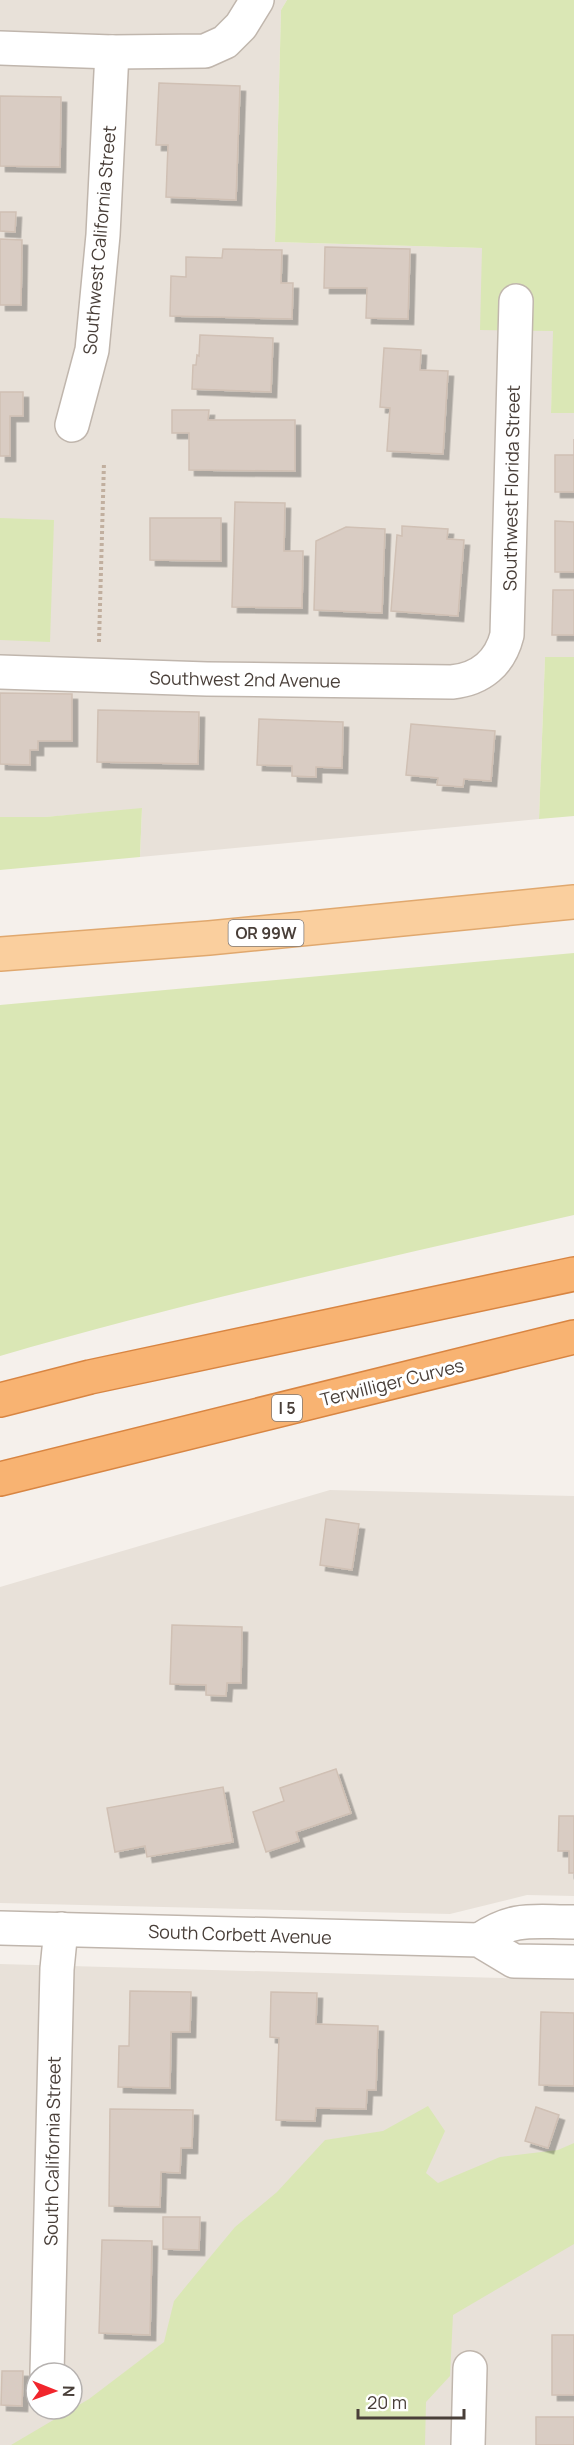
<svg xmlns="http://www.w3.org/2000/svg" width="574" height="2445" viewBox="0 0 574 2445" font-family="Manrope,sans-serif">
<defs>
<filter id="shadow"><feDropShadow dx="5.5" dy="5.5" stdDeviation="0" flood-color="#0004"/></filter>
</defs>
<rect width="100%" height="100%" fill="#f5f0eb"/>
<g fill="#e8e1d9" fill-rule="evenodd">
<polygon points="0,0 287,0 281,10 275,242 482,248 554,331 551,412 574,413 574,657 545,657 539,819 140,857 142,809 45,817 0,817"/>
<polygon points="330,1490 574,1496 574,1896 527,1895 450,1914 0,1903 0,1587"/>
<path d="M0 1964 574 1980V2445H0ZM36 2373H72V2409H36Z"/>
</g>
<g fill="#dae7b5">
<polygon points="287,0 574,0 574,413 551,413 553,331 480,330 482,248 275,242 281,10"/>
<polygon points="0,518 54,520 50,642 0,640"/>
<polygon points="545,657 574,657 574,816 539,819"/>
<polygon points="142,808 140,857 0,870 0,817 45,817"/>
<path d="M574 953V1215C382 1259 189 1301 0 1356V1005Z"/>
<polygon points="428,2106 445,2131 426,2173 438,2183 500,2157 558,2150 574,2143 574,2244 453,2315 450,2376 426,2402 425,2445 11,2445 89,2399 164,2342 174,2301 196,2274 235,2227 277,2192 325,2140 383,2131"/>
</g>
<g fill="#d9ccc3" stroke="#d0c0b4" stroke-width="1.5" filter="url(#shadow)">
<polygon points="159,83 240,86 236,200 166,197 168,145 156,145"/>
<polygon points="0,96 61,97 60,167 0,166"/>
<polygon points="0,212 16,212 15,232 0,231"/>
<polygon points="0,239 22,240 21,305 0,305"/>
<polygon points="325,247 410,249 408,319 366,318 367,288 324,288"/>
<polygon points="223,249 282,250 281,283 293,283 292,319 170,316 171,276 186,277 186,257 222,258"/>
<polygon points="200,335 273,338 271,392 192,389 193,365 196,365 197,355 199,356"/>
<polygon points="384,348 421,350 420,370 448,371 443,454 387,451 390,408 380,407"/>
<polygon points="0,392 23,392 23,416 10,416 10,456 0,456"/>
<polygon points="172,410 209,410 208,420 295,420 295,471 189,470 189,433 172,433"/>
<polygon points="574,439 574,492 555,492 555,455 574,455"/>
<polygon points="235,502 285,503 284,551 303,551 302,608 232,607"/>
<polygon points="150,518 221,518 221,561 150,560"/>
<polygon points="555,521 574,522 574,572 555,572"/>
<polygon points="402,526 448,529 447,539 464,540 458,616 391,611 397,535 402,536"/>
<polygon points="346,527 385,529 382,613 314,610 316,541"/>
<polygon points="553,590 574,590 574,635 552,635"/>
<polygon points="0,693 72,694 72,741 38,741 38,750 30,750 30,765 0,764"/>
<polygon points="98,710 199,712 198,764 97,762"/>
<polygon points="259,719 343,722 342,768 316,767 316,777 292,776 292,766 257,765"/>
<polygon points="411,724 495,731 491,781 464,779 463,787 437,785 438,778 406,775"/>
<polygon points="326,1519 359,1524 352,1570 320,1565"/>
<polygon points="172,1625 242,1627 241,1683 227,1683 226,1696 206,1695 206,1685 170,1684"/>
<polygon points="336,1769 351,1813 296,1832 299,1841 266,1852 253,1812 284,1801 280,1788"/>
<polygon points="223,1787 233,1842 147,1857 145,1846 115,1852 107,1808"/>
<polygon points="559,1816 574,1816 574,1873 569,1873 569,1851 558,1851"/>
<polygon points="130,1991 191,1992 190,2032 171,2032 170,2088 118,2087 119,2046 129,2046"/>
<polygon points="271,1992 317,1993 316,2024 378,2026 376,2090 367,2090 366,2109 316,2108 315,2121 276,2120 279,2038 270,2037"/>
<polygon points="541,2012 574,2013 574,2086 539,2085"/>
<polygon points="536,2107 559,2115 548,2148 525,2141"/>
<polygon points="110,2109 193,2110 192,2148 181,2148 180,2173 161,2172 160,2207 109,2206"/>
<polygon points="163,2217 200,2217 199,2250 163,2249"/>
<polygon points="102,2240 152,2241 150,2335 99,2333"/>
<rect x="552" y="2335" width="22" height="60"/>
<polygon points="2,2371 23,2371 22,2406 1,2405"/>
<rect x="536" y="2417" width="38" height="28"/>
</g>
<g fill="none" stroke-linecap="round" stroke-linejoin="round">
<defs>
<g id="minor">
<polyline points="0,48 112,52 205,51 225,42 241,26 257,0"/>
<polyline points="72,425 92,350 103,235 112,52"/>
<path d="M0 672 207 679 452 682C481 679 500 663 507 635L516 301"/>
<polyline points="0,1928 479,1940 514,1961 574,1962"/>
<path d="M479 1940C516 1916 532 1922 574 1922"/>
<polyline points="47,2373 57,1969 61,1929"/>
<polyline points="468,2445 470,2368"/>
</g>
<polyline id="major" points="0,954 209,938 574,902"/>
<g id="highway">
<polyline points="0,1400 90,1377 574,1274"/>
<polyline points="0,1479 574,1337"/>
</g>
</defs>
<use href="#minor" stroke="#c0b6ad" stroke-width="36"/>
<use href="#major" stroke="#e0a86e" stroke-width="36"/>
<use href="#highway" stroke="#d88542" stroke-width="36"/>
<polyline stroke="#c1af9f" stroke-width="4" stroke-dasharray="3 3" stroke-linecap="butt" points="99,642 104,462"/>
<use href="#minor" stroke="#fff" stroke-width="33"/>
<use href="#major" stroke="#facf9e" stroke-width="33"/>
<use href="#highway" stroke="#f8b372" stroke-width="33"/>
</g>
<g text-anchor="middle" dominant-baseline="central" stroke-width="6" stroke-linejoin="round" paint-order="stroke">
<g fill="#fff" stroke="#807974" stroke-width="1.5">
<rect x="228.5" y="920" width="75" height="26" rx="4.5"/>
<rect x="272" y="1395" width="30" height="26" rx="4.5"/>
</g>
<g font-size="16" font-weight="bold" fill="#493f39">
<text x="266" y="933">OR 99W</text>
<text x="287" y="1408">I 5</text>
</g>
<g font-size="18" fill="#493f39" stroke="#fff">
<text transform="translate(99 240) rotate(-85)">Southwest California Street</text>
<text transform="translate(511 488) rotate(-89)">Southwest Florida Street</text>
<text transform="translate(245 679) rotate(1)">Southwest 2nd Avenue</text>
<text transform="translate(392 1382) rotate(-14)">Terwilliger Curves</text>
<text transform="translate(240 1934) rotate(2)">South Corbett Avenue</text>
<text transform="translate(52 2151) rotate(-89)">South California Street</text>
</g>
</g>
<g transform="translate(54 2391) rotate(91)"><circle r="28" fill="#ffffff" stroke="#b6b2b0" stroke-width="1.5"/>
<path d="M0-4.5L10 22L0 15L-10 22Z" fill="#f1252c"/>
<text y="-9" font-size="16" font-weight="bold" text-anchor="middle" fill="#493f39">N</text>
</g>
<path d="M358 2409v9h106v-9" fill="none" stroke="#493f39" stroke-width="3"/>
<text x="367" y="2409" font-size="18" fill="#493f39" stroke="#ffffff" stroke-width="4.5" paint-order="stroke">20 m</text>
</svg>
